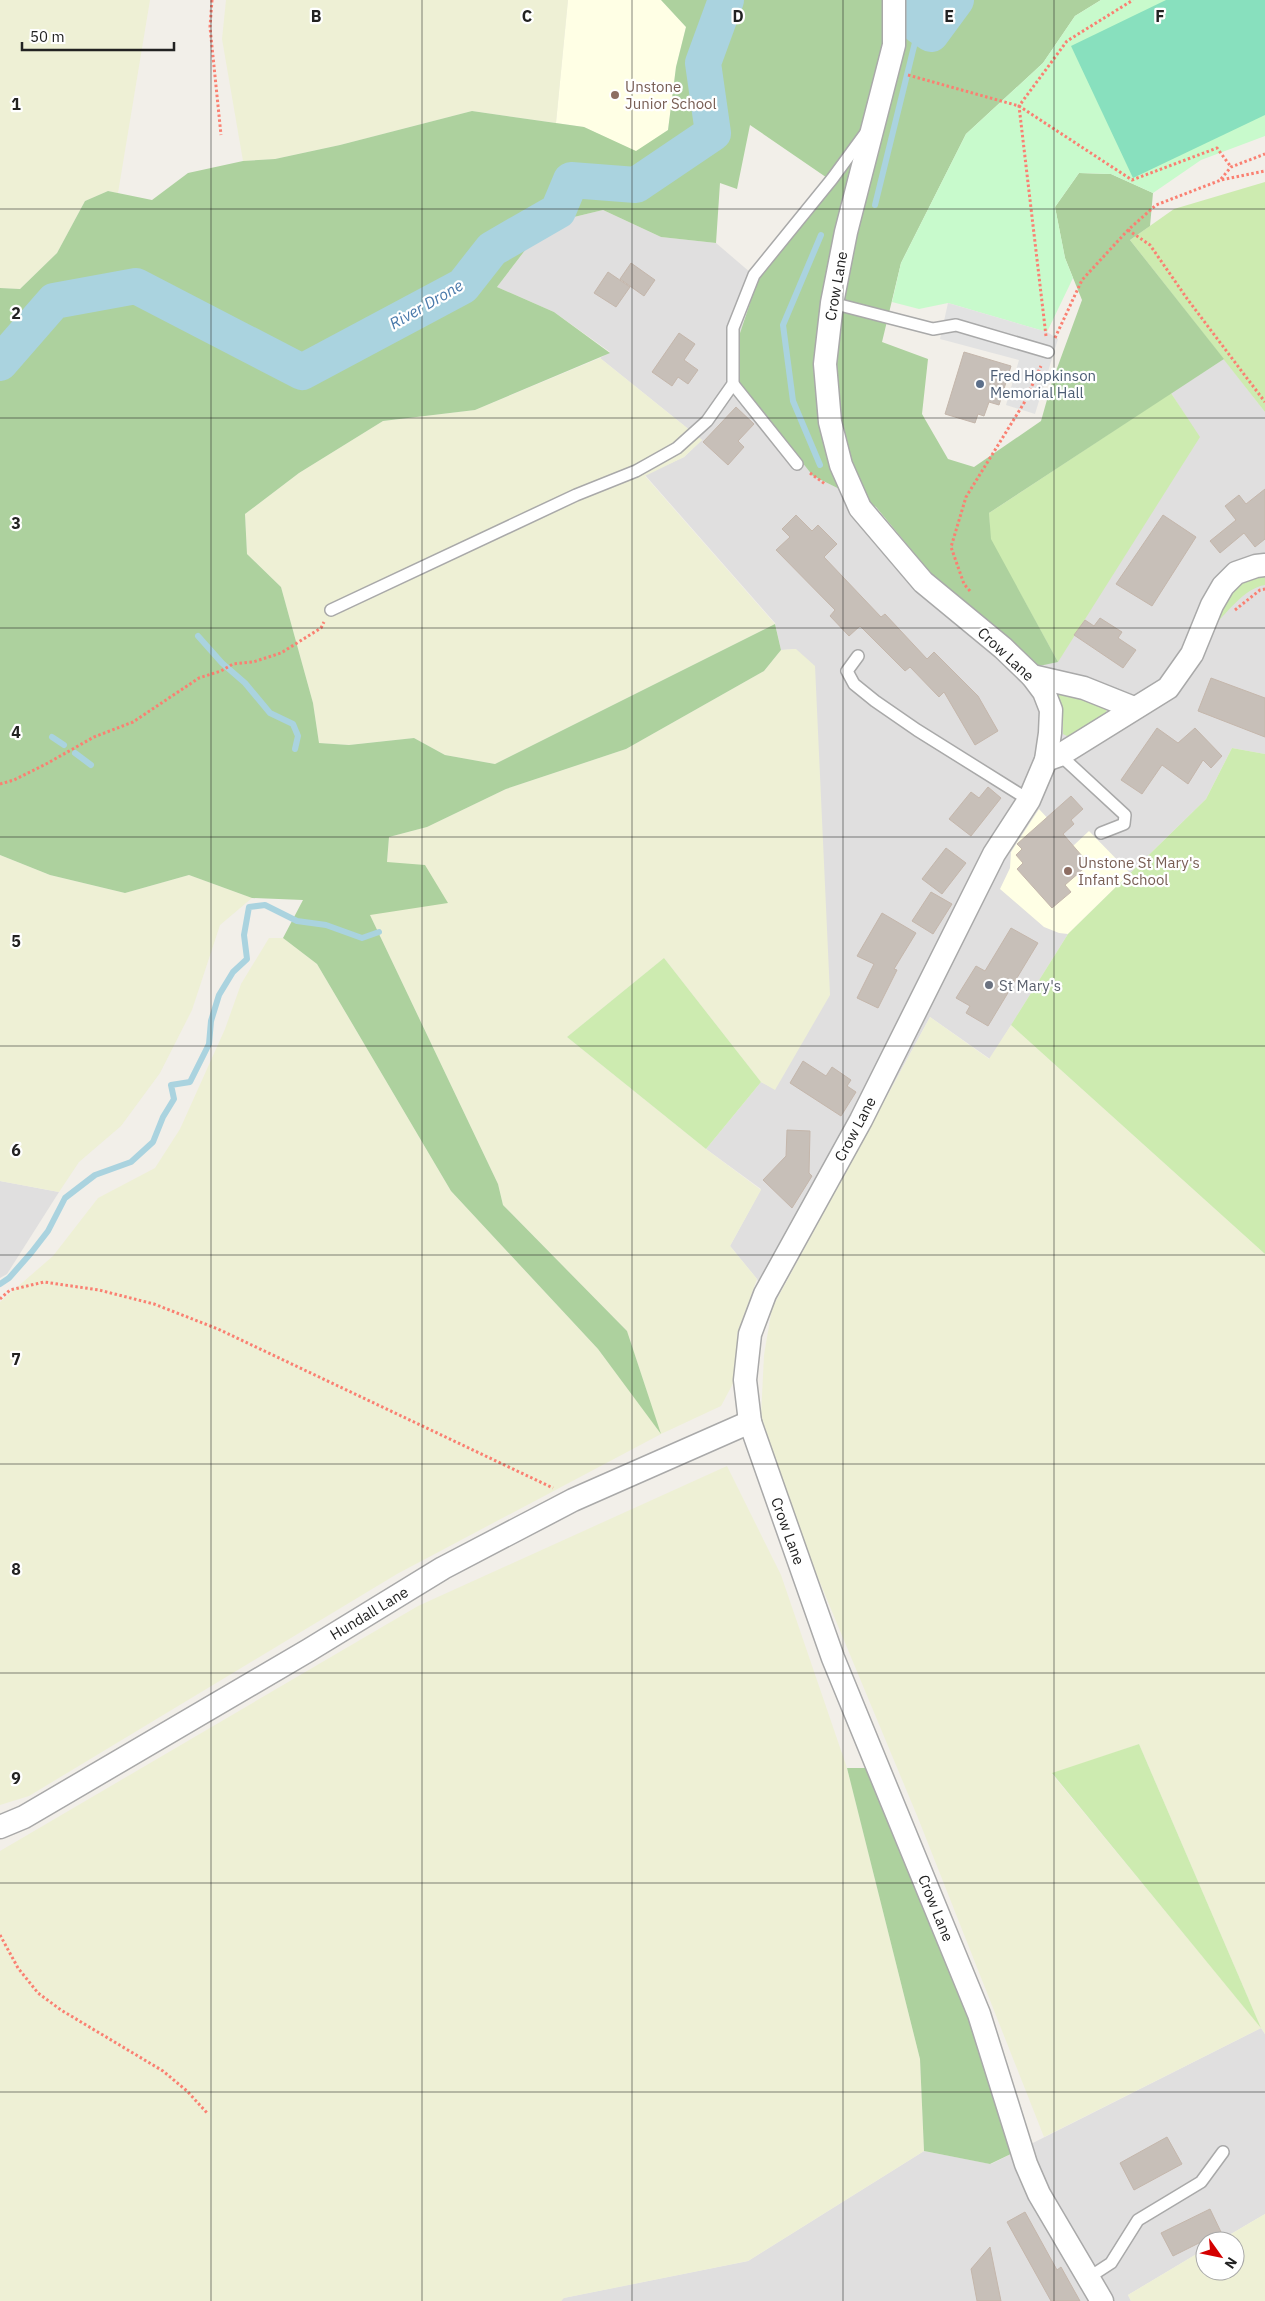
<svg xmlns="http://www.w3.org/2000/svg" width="1265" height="2301" viewBox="0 0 1265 2301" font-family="'IBM Plex Sans',sans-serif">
<rect width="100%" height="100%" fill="#f2efe9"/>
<g fill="#e0dfdf">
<polygon points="926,0 947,0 933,18"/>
<polygon points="603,210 661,237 716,243 758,279 739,336 813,476 876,507 901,540 1074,635 1199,437 1171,393 1224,359 1265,412 1265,754 1232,748 1206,799 1068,934 990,1059 930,1017 772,1308 757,1279 730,1246 761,1189 706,1149 761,1082 775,1089 796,649 781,650 775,623 645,475 684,457 702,440 600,358 610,352 554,312 497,287 526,249 574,217"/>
<polygon points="0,1181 59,1192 7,1274 0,1278"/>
<polygon points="1261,2028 1265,2034 1265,2214 1219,2241 1205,2241 1205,2249 1128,2295 1131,2301 561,2301 563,2298 748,2261 924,2151 991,2164"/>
</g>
<g fill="#ffffe5">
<polygon points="568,0 661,0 686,27 676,67 668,130 636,152 584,127 556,123"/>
<polygon points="1039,809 1073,846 1089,831 1130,873 1068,934 1059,933 1044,927 1000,889 1010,868 1011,852"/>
</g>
<g fill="#eef0d5" fill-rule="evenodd">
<polygon points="0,0 150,0 118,193 108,191 85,201 57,253 20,289 0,288"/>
<polygon points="226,0 568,0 556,123 472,111 340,145 275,159 243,161 222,39"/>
<polygon points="600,358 702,440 684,457 645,476 775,624 495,764 445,755 414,738 349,745 319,743 313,703 281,587 247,554 245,514 299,473 383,421 475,410"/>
<polygon points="796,649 815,666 830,995 775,1090 761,1082 664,958 567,1037 706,1149 761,1190 730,1246 757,1279 737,1334 737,1376 721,1406 661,1434 397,1574 29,1796 0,1805 0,1302 53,1256 98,1198 155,1168 180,1129 225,1029 241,984 269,938 283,938 317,964 451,1191 598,1349 660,1432 627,1331 503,1205 498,1184 370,915 387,862 389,837 427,827 506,789 626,749 764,671 781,650"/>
<polygon points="0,855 50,875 125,893 189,875 252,898 220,925 192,1010 160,1073 121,1126 79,1162 59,1192 0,1181"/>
<path d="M930 1017 989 1059 1011 1025 1265 1254V2034L1261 2028 1044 2137 918 1818 806 1549 761 1416 764 1355 772 1308ZM1139 1744 1260 2026 1052 1774Z"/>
<polygon points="727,1466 781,1575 847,1768 920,2059 924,2151 748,2261 564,2298 561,2301 0,2301 0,1851 418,1606"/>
<polygon points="1265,2214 1265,2301 1131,2301 1128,2295 1205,2249 1205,2271 1235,2271 1235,2241 1219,2241"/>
</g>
<g fill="#cdebb0">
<polygon points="1265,182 1265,412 1130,240 1174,209"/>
<polygon points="1171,393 1200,437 1058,662 990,539 989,513"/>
<path d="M1265 574V585C1244 588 1226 614 1212 628L1217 614 1243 577Z"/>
<polygon points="1061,688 1107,706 1106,713 1069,737 1063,734 1063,711 1058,695"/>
<polygon points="1232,748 1265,754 1265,1254 1011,1025 1068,934 1206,799"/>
<polygon points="664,958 761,1082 706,1149 567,1037"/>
<polygon points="1139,1744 1261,2028 1052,1773"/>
</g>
<g fill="#add19e">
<polygon points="661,0 899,0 913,32 931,38 962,0 1101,0 1075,16 1043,63 966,134 901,263 882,342 928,359 922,414 948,459 974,467 1041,421 1052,382 1082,300 1065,258 1055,207 1079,173 1111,174 1153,193 1150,226 1130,240 1224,359 989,513 991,539 1058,662 1039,666 933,576 876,507 813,476 731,372 739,336 758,279 836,184 750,125 737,189 720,183 716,243 661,237 603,210 574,217 526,249 497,287 554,312 610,353 475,410 383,421 299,473 245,514 247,554 281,587 313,703 319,743 349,745 414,738 445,755 495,764 775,624 781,650 764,671 626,749 506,789 427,827 389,837 387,862 425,865 448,903 370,915 498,1184 503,1205 627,1331 661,1434 598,1349 451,1191 317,964 283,938 303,900 252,898 189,875 125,893 50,875 0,855 0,288 20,289 57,253 85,201 108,191 152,200 188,173 243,161 275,159 340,145 472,111 584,127 636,151 668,130 676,67 686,27"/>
<polygon points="847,1768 867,1768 962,1999 1015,2152 990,2164 924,2151 920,2059"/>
</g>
<polygon fill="#c8facc" points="1101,0 1265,0 1265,136 1201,160 1153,193 1111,174 1079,173 1055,207 1065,258 1073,278 1047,332 948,303 919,309 892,302 901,263 966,134 1043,63 1075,16"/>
<polygon fill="#88e0be" points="1166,0 1265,0 1265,115 1133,178 1071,46"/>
<polygon fill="#e2e2e2" points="948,303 1047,332 1058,339 1035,414 1006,405 1019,360 940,339"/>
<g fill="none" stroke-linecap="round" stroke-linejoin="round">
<g stroke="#aad3df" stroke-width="6">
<polyline points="875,205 919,26"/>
<polyline points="820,465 793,401 783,325 821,235"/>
<polyline points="198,636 222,663 245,683 270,713 293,724 298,736 295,749"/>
<polyline points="52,737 64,745"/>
<polyline points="75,753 91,765"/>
<polyline points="0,1284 9,1278 31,1253 48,1231 65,1198 95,1175 131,1162 153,1142 163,1117 174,1099 171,1085 190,1082 209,1044 211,1021 219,995 233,972 247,959 244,935 249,907 265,905 297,921 326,925 362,938 379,932"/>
</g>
<g stroke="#aad3df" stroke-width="36">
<polyline points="921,0 919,26 931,34 956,0"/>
<polyline points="0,363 54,301 136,286 302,372 463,286 492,249 558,211 571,180 636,185 713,133 703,63 726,0"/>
</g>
</g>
<g fill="#c7bfb8" stroke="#c4b6ab">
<polygon points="631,263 655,280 644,296 620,279"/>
<polygon points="608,272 630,287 616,307 594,293"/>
<polygon points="679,333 695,344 684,360 698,370 688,384 678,377 672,386 652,372"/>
<polygon points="964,352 1011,366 999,405 989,402 984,416 978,414 975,423 945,414"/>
<polygon points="736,407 754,424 738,441 744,447 728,465 703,442"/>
<polygon points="1265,489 1265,539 1255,547 1244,533 1220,553 1210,541 1236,520 1225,506 1239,495 1246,504"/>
<polygon points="796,515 812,531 818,525 837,544 824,557 881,617 885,614 927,659 934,652 978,696 998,731 975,745 944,692 939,697 910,667 905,671 860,626 849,636 830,616 835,610 776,550 790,537 782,529"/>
<polygon points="1163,515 1196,537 1152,606 1116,584"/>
<polygon points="1100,618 1122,632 1118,638 1136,650 1123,668 1074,635 1085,620 1094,626"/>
<polygon points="1211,678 1265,698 1265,737 1198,711"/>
<polygon points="1157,728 1178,743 1195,728 1222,756 1211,768 1203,760 1188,784 1162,765 1142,794 1121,780"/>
<polygon points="988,787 1001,798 971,836 949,819 971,792 979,798"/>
<polygon points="1071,796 1083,809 1071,820 1074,824 1063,834 1089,864 1065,885 1071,892 1052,908 1017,869 1023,863 1016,855 1022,849 1017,844"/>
<polygon points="946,848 966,863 942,894 922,879"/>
<polygon points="931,892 952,904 933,934 912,921"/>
<polygon points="882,913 916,933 894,969 897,970 878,1008 857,998 874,964 857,956"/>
<polygon points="1011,928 1038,943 988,1026 966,1013 970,1006 956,998 976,966 985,971"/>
<polygon points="803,1061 826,1076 832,1067 851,1080 847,1086 856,1092 841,1116 790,1083"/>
<polygon points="787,1130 810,1131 809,1173 812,1176 792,1208 763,1180 786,1156"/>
<polygon points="1167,2137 1182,2164 1134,2190 1120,2163"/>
<polygon points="1210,2209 1221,2232 1173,2256 1161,2233"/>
<polygon points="1025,2212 1057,2270 1061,2267 1080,2301 1051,2301 1007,2222"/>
<polygon points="990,2247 1001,2301 977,2301 971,2269"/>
</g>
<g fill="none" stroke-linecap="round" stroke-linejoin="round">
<defs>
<g id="service">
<polyline points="832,303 933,329 956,325 1048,352"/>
<polyline points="733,384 797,464"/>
<polyline points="331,610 576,495 636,471 677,448 707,421 733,384 733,328 754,275 832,179 865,134"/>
<polyline points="858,656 847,671 854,684 875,701 917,730 1029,800"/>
<polyline points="1060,755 1125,815 1124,824 1101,833"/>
<polyline points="1088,2278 1111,2263 1138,2220 1201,2182 1223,2152"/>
</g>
<g id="minor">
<polyline points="894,0 894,45 846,232 832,303 825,364 830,422 841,465 860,508 923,582 1003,648 1032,676 1044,692 1051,710 1050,733 1046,760 1029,800 994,854 861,1120 765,1294 750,1334 745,1380 750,1422 833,1658 979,2014 1026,2164 1039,2194 1102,2301"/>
<polyline points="1032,676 1084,688 1134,708"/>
<polyline points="1046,760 1060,755 1168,688 1192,654 1212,605 1223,586 1236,573 1256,566 1265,565"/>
<polyline points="0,1827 24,1817 309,1650 443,1568 573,1500 750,1422"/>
</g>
</defs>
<use href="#service" stroke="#a9a9a9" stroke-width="14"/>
<use href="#minor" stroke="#a9a9a9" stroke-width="25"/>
<g stroke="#fa8072" stroke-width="3" stroke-dasharray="2.5 2.5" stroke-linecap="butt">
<polyline points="212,0 210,27 221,135"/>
<polyline points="908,75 1019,106 1132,180 1217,148 1231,167"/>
<polyline points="1221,179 1231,167 1265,154"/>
<polyline points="1128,230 1150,245 1188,300 1265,402"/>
<polyline points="1046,336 1019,106 1067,41 1133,0"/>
<polyline points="1055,338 1082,280 1128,230 1156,205 1221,180 1265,171"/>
<polyline points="810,473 825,484"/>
<polyline points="970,591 964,584 951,547 966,497 1024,403 1041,366"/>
<polyline points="1235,610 1260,590 1265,589"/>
<polyline points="0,784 14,780 46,764 94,737 133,722 199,678 221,671 233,664 253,662 281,653 321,628 324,622"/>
<polyline points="0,1299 10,1290 44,1282 99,1290 154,1304 218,1329 553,1488"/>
<polyline points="0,1935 18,1968 38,1993 61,2010 163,2071 187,2091 208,2114"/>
</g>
<use href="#service" stroke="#fff" stroke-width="11"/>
<use href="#minor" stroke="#fff" stroke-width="22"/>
</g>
<path fill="none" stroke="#222" stroke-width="1" stroke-opacity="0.55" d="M211 0V2301M422 0V2301M632 0V2301M843 0V2301M1054 0V2301M0 209H1265M0 418H1265M0 628H1265M0 837H1265M0 1046H1265M0 1255H1265M0 1464H1265M0 1673H1265M0 1883H1265M0 2092H1265"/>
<g fill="#8d6e63" stroke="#fff" stroke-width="2">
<circle cx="615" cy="95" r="5"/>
<circle cx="1068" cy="871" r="5"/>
</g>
<circle fill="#5c6f8a" stroke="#fff" stroke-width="2" cx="980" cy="384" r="5"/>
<circle fill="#6b7280" stroke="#fff" stroke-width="2" cx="989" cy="985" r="5"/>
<g text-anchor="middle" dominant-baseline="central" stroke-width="4.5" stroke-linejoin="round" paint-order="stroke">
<g font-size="15" fill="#785e54" stroke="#fff" text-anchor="start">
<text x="625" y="86">Unstone<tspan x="625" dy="17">Junior School</tspan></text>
<text x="1078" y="862">Unstone St Mary's<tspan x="1078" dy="17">Infant School</tspan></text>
</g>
<g font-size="15" fill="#222" stroke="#fff">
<text transform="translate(836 286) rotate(-80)">Crow Lane</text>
<text transform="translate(1006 654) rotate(43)">Crow Lane</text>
<text transform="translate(855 1129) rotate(-62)">Crow Lane</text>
<text transform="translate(788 1531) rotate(70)">Crow Lane</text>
<text transform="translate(369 1613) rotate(-31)">Hundall Lane</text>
<text transform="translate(936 1908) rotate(68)">Crow Lane</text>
</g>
<g font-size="15" fill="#4e5e75" stroke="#fff" text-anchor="start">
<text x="990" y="375">Fred Hopkinson<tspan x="990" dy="17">Memorial Hall</tspan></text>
</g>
<g font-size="15" fill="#5b616d" stroke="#fff" text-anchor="start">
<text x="999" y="985">St Mary's</text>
</g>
<g font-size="16" font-style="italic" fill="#4a7aab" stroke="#fff">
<text transform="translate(426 304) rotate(-30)">River Drone</text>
</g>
</g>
<g font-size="16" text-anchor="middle" font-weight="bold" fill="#222" stroke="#fff" stroke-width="4.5" stroke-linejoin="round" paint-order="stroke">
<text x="316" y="22">B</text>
<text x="527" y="22">C</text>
<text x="738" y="22">D</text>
<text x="949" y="22">E</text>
<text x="1160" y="22">F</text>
<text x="16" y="110">1</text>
<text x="16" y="319">2</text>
<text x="16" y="529">3</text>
<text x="16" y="738">4</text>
<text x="16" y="947">5</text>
<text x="16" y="1156">6</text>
<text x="16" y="1365">7</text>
<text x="16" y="1575">8</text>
<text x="16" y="1784">9</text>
</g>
<g transform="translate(1220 2256) rotate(123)"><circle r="24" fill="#ffffff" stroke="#a7a7a7"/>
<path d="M0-4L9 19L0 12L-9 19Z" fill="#d40000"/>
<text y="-8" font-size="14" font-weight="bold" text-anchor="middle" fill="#222222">N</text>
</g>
<path d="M22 42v8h152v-8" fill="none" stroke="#222222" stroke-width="2.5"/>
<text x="30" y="42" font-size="15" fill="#222222" stroke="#ffffff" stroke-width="4" paint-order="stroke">50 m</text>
</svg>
